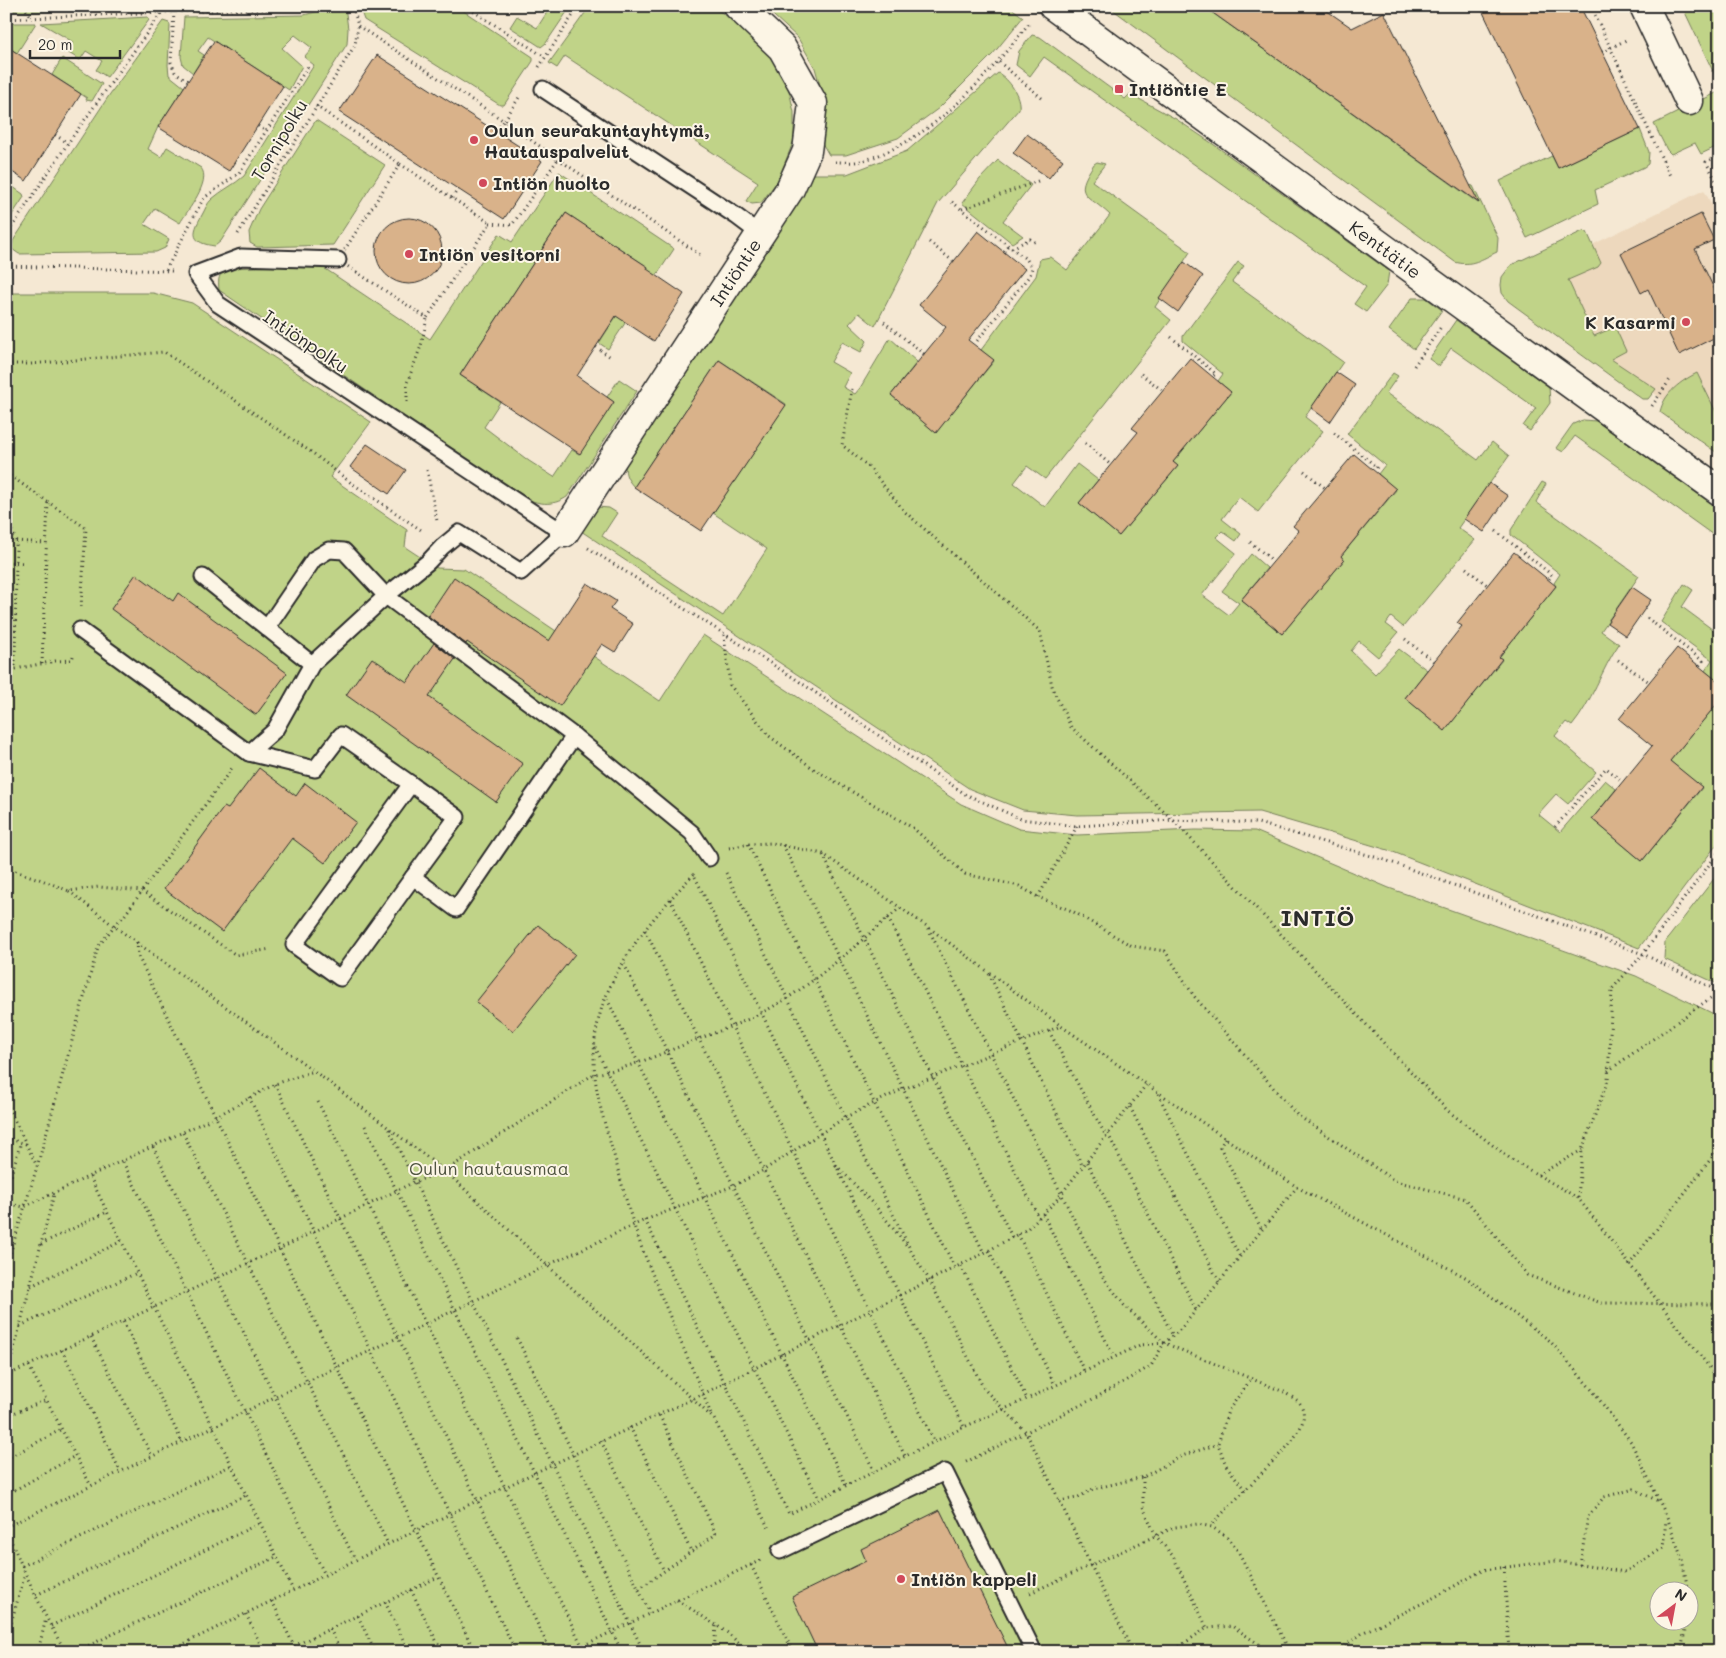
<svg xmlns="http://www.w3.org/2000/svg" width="1726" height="1658" viewBox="0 0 1726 1658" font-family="Mali,sans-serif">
<rect width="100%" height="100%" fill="#f5e8d3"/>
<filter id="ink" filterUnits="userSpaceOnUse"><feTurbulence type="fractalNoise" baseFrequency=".02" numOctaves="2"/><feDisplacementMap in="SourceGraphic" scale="10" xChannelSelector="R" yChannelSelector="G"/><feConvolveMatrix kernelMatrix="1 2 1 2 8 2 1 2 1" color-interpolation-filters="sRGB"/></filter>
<g filter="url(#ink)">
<polygon fill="#edd8bd" points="1704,190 1720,221 1720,441 1521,297 1539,271"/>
<g fill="#c0d388" stroke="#767f5a" fill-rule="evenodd">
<polygon points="6,6 189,6 36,12 6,11"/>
<path d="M338 6H345L348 29 347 44 221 241 215 246C191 243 191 234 202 215 205 210 207 203 212 199 222 190 234 185 244 176L314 65 304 57 312 48 295 35 282 48 302 66 289 90 208 37 198 51 204 55 193 73 183 65 181 57 184 17 304 15Z"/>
<polygon points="359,6 456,6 533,57 533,61 504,105 500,105 364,20"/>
<polygon points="551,6 571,6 546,43 541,47 510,27 517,16 537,28"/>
<polygon points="590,6 712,6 757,37 775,58 787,82 794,112 794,140 778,180 761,203 752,204 746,201 758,182 565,56 557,68 549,63"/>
<polygon points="763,6 1009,6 1023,17 993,54 939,108 898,138 846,155 829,155 822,143 825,103 815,68 798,38"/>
<path d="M1108 6H1203L1478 203 1469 185 1473 186 1498 238 1497 252C1482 259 1471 267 1455 262Z"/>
<polygon points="1682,6 1720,6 1720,86"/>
<polygon points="148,17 149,20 107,77 96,70 102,61 86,51 80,60 67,52 73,42 41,23"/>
<path d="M163 21 169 23 170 25 168 65 169 75 184 87 158 127 148 149 161 157 167 147 201 168C212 181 187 211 180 223L155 208 144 224 169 239 165 248 156 252 19 254 12 249 13 241 110 94Z"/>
<polygon points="6,23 36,23 17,53 8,47 6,49"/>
<polygon points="1032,35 1040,37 1125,99 1130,94 1176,119 1213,144 1389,271 1387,285 1366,312 1354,304 1366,287 1044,57 1030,76 1016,65 1019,51"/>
<polygon points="62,58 102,84 92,101 86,100 87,98 52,75"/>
<path d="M998 73C1009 79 1021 96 1019 109L938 203 875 326 859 313 849 324 867 341 861 352 842 342 831 362 850 373 843 387 855 394 860 388 890 338 917 362 891 395 936 432 994 361 981 350 1036 276 1040 259 1050 257 1067 270 1110 215C1087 193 1072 197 1094 164L1097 162 1105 164 1092 181 1190 252 1155 307 1171 320 1045 479 1027 466 1014 483 1045 507 1077 464 1098 480 1079 503 1119 536 1178 466 1173 462 1231 392 1218 381 1223 374 1183 341V336L1238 262 1244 266 1232 282 1343 362 1305 417 1323 431 1258 512 1239 497 1222 519 1241 534 1236 541 1222 531 1216 537 1236 553 1202 595 1229 615 1239 603 1222 591 1251 554 1267 568 1241 600 1282 634 1344 560 1341 556 1396 490 1378 474 1385 465 1347 434 1393 373 1398 376 1386 393 1478 460 1492 442 1509 456 1458 528 1475 540 1403 627 1391 617 1386 624 1398 633 1378 657 1359 641 1351 651 1375 674 1399 649 1427 670 1405 698 1445 730 1502 660 1499 657 1556 586 1554 583 1560 574 1511 535V530L1542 482 1546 484 1536 502 1639 576 1601 631 1619 644C1601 670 1592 702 1572 726L1566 722 1555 736 1596 772 1568 804 1556 794 1538 814 1560 832 1605 780 1616 789 1592 819 1642 861 1702 788 1670 761 1720 700V840L1639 948 1388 850 1259 812 1077 815 1023 810 970 789 581 531 597 507 609 508 617 513 602 536 723 616 767 549 713 513 786 404 719 360 634 487C626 478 624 473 626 460L811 174H847L907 151Z"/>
<polygon points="1720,91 1720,145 1701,154 1695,143 1671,154 1667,150 1654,124"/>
<polygon points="316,120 385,165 333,245 257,247 250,243 249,232 259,209"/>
<polygon points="1640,129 1649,152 1648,164 1644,167 1595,190 1598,204 1527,238 1500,181 1552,156 1558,168"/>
<polygon points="998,160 1031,185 1003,221 1023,236 1012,243 962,203 980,179"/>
<path d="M559 172 674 249 608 349 599 343 648 267 566 213 460 375 500 402 484 427 529 461 554 477 572 450 579 454 614 402 607 397 619 379 637 391 567 497C551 507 538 504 522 497L219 290C218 279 218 275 227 268L315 265 324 268 430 339 499 234 512 242Z"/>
<polygon points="6,182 23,194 24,197 6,224"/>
<polygon points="1583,231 1587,232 1601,263 1598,267 1568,280 1594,336 1615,327 1626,351 1611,359 1656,389 1648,399 1642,399 1508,301 1502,293 1501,285 1502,277 1511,265"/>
<path d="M6 293H153L192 303 371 422 330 477 407 530 405 547 437 568 464 569 660 701 703 635 961 804 1019 829 1077 835 1196 830 1255 831 1389 888 1636 976 1720 1017V1652H6ZM1658 1590H1688V1620H1658Z"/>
<polygon points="1412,298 1426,298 1442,310 1414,349 1389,330"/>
<polygon points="1456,320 1549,387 1550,403 1530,431 1523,426 1536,408 1451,348 1439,366 1429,359"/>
<path d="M1697 373 1720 420V455L1660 412C1664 393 1681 381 1697 373Z"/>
<polygon points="1583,420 1596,421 1720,510 1720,540 1575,436 1563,452 1556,448 1573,424"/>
<polygon points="1684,584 1693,590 1682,607 1720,635 1720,683 1705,671 1712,660 1661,622"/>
<polygon points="1720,871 1720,985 1664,959 1665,942"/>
</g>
<g fill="#d9b28a" stroke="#2b2b2b">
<polygon points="1203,6 1320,6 1352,28 1384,12 1479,203"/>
<polygon points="1480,6 1580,6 1640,129 1558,168"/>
<polygon points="214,41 283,86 229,171 158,127"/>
<polygon points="6,46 81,94 26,181 6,168"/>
<polygon points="377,55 542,161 504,219 339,112"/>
<polygon points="1027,134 1063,160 1049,178 1013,153"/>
<polygon points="566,213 648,267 647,269 684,294 654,341 616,316 577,376 614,402 580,454 460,375"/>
<polygon points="1701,214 1714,240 1695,249 1720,301 1720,335 1679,355 1648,289 1641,293 1621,253"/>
<circle cx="409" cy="251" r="33"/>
<polygon points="978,231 1025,269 968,340 994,360 936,433 891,395 946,327 919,305"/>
<polygon points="1184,262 1203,276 1178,312 1159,298"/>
<polygon points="1190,358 1231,392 1173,462 1178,466 1119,536 1079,503 1138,432 1132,428"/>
<polygon points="719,360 786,405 701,531 634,487"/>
<polygon points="1336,372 1355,385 1330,422 1311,408"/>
<polygon points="367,444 406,470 389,494 350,467"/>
<polygon points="1354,454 1396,489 1341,556 1344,560 1282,634 1241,600 1299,531 1293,526"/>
<polygon points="1489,483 1508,496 1484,532 1464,519"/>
<polygon points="1514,552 1556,586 1499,657 1502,659 1445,731 1405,698 1462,626 1457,623"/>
<polygon points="136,574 173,601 178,593 287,673 256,715 111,609"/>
<polygon points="454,577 549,641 587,583 616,601 610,609 633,624 615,652 602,644 560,706 467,642 466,644 428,616"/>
<polygon points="1632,587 1651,600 1626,636 1607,623"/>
<polygon points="434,643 455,659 429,697 523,764 496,802 346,695 372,658 407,682"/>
<polygon points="1677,648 1720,683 1720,700 1670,761 1702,787 1642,861 1592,819 1652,746 1619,719"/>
<polygon points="259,768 296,796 305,783 356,822 325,863 292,838 222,932 164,889 224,807 228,809"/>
<polygon points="538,925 575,954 513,1031 476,1002"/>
<polygon points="940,1510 1010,1652 818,1652 792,1597 866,1561 861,1549"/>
</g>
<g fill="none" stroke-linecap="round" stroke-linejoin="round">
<defs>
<g id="service">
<polyline points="543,89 736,216 760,234"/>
<polyline points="203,577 312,664"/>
<polyline points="267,628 314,559 329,550 344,551 386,596 574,736 692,833 709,858"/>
<polyline points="80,630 249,753 275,730 312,664 386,596 428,562 442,547 459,533 521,572 564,533 218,304 196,274 241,257 338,260"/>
<polyline points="249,753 315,769 341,735 411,784 294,945 340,978 413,877 456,909 574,736"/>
<polyline points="411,784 457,817 413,877"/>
<polyline points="780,1551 945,1472 1034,1652"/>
</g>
<g id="minor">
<path id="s1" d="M1053 6C1275 168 1496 332 1720 491"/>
<polyline points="1644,6 1689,101"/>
<path id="s2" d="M564 533 790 189 807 151 813 103 782 48 738 6"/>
</g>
</defs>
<use href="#service" stroke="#2b2b2b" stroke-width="19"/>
<use href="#minor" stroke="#2b2b2b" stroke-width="31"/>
<g stroke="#2b2b2b" stroke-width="3" stroke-dasharray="1 4" stroke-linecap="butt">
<polyline points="23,6 32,18"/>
<polyline points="465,6 545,57"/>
<polyline points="1591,6 1671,178"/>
<polyline points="174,12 171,62 175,72 188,81"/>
<polyline points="6,19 162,12 310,8 316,6"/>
<polyline points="358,26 504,121 496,132"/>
<polyline points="1602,52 1628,39"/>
<polyline points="999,62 1043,99"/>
<polyline points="539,67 579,6"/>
<polyline points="1712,70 1720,74"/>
<polyline points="316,106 400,164"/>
<polyline points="258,126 266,131"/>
<polyline points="55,135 68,143"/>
<polyline points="1720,155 1706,162 1720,188"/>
<polyline points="558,159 702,256"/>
<path d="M835 162C843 162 853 163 861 161 931 142 986 78 1030 22"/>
<polygon points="400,164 490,223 427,318 338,260"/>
<polyline points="452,198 458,189"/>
<polyline points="952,202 1027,260 1032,268 1030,275 977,341"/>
<polyline points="962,209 1038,181"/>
<polyline points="490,223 512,225 558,159 504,121 520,96"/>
<polyline points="238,234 355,45 358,26 353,6"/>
<polyline points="6,236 68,143 162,12"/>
<polyline points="929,242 954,262"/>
<polyline points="1012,248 1030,239 1038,244"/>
<polyline points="1004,251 1008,245"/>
<polyline points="6,266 173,271"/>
<polyline points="166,270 201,203 204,198 239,173 309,65"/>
<polyline points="884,322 924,354"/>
<polyline points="1171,337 1216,374 1213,376"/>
<polyline points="596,347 612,358"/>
<polyline points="6,364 31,364 164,352 314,454 350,482 424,532"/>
<polyline points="1414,366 1441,327"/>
<polyline points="1141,374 1163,391"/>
<polyline points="852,389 842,445 868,466 904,511 1040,631 1053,690 1071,727 1173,820 1448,1111 1512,1160 1578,1198 1720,1381"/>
<polyline points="407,402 407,383 421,346 427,318"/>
<polyline points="1652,406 1671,378"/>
<polyline points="1334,433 1377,467 1374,471"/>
<polyline points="1085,443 1111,465"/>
<polyline points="427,470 437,521"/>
<polyline points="1304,471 1325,488"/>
<polyline points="6,473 86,528 81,608"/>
<polyline points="6,481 12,531 16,541 15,670"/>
<polyline points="1496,531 1552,575 1549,579"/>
<polyline points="16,541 46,543"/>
<polyline points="1250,542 1273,561"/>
<polyline points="588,548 794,678 965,794 1021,819 1077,826 1173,820 1258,823 1385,860 1643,954 1720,992"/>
<polyline points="6,562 25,563"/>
<polyline points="1466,568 1487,585"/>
<polyline points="1647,618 1703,661 1699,666"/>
<polyline points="724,635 730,685 769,736 814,769 913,828 965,874 1019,886 1038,897"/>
<polyline points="1405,639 1434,662"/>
<polyline points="1618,660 1649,682"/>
<polyline points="42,664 48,501"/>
<polyline points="6,671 55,661 72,660 74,653"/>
<polyline points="1077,826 1038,897 1072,911 1132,946 1165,951 1194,996 1297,1115 1395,1181 1466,1199 1527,1275 1601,1303 1720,1304"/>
<polyline points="1555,827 1606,768 1622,781"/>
<polyline points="748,844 955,1268"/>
<polyline points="783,845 984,1253"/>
<polyline points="729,848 748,844 772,843 823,854 928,927 1061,1026 1297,1187 1467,1278 1550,1341 1592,1390 1631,1442 1667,1517 1682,1559 1688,1590"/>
<polyline points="823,855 1012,1237"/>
<polyline points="6,868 42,880 69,891 99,887 142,891 236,955 271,949"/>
<polyline points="726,873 912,1253 930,1281 984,1389 1026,1432 1133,1652"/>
<path d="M694 874C657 912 614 962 600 1014 585 1069 601 1110 616 1162 625 1196 634 1231 648 1263 668 1315 692 1365 712 1417"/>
<polyline points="695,877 964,1427"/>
<polyline points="69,891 114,926 314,1071 445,1171 714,1419 770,1531"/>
<polyline points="670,899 934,1441"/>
<polyline points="888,918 1039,1218"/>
<polyline points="928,928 1103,1277 1124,1305 1164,1343"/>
<polyline points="645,930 905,1456"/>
<polyline points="137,942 138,956 475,1652"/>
<polyline points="624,964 874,1471"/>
<polyline points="989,974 1083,1167"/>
<polyline points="607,999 846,1485"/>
<polyline points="1049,1031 1106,1136"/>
<polyline points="595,1047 819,1499"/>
<polyline points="1608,1071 1719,992"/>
<polyline points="275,1084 551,1652"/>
<polyline points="1158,1094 1240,1257"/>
<polyline points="249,1097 516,1652"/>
<polyline points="318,1102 585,1652"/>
<polyline points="6,1103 37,1166"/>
<polyline points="1130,1107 1219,1282"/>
<polyline points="365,1126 622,1652"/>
<polyline points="389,1129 644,1652"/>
<polyline points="183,1133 388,1544"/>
<polyline points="1108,1134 1196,1310"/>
<polyline points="6,1138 26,1144"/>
<polyline points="1225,1138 1220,1147 1262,1230"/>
<polyline points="153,1147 355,1560"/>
<polyline points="123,1162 325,1575"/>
<polyline points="1087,1162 1173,1336"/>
<polyline points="836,1165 876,1207 908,1247"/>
<polyline points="6,1174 11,1175 21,1142"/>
<polyline points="1538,1175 1582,1150"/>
<polyline points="90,1177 293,1590"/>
<polyline points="1578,1198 1582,1150 1608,1080 1612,989 1643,954 1720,850"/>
<polyline points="6,1203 24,1207 215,1117 275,1084 314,1071"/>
<polyline points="1043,1214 1114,1357"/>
<path d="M645 1220 789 1514 964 1427 1027 1399 1140 1345 1164 1343 1284 1392C1288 1395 1294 1398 1298 1401 1311 1416 1298 1433 1289 1445L1214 1522 1212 1527"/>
<polyline points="1018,1234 1084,1371"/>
<polyline points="41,1244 107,1212"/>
<polyline points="989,1251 1055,1385"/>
<polyline points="1629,1265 1720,1147"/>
<polyline points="961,1266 1027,1399"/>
<polyline points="6,1267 37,1167 98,947 114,926 124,916 232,768"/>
<polyline points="31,1286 122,1241"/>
<polyline points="123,1322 182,1442"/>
<polyline points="20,1326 137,1273"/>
<polyline points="91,1337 152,1456"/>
<polyline points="517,1338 650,1613"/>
<polyline points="62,1350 120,1471"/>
<polyline points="29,1366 91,1486"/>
<path d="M6 1376 279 1249 414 1182 445 1171 594 1074C624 1070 653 1057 681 1046 707 1035 736 1026 761 1013 813 987 856 944 900 908"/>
<polyline points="7,1376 54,1194"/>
<polyline points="6,1416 47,1400"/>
<polyline points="630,1427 691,1551"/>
<polyline points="601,1441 664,1571"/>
<polyline points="6,1459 62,1429"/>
<polyline points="966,1462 1097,1397 1151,1366 1164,1343 1179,1331 1297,1187"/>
<polyline points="1143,1477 1143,1507 1156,1536 1173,1556 1207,1628"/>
<polyline points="1245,1490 1226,1465 1218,1444 1228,1411 1251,1379"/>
<polyline points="6,1495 75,1456"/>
<polyline points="1059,1501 1077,1498 1093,1489 1143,1477 1182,1456 1218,1444"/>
<polyline points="6,1527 548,1265 645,1220 733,1186 764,1170 846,1117 903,1089 1061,1026"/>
<path d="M6 1529C24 1571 42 1613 66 1652"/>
<polyline points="751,1565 793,1652"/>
<polyline points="1580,1565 1588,1516 1604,1497 1634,1489 1660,1502"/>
<polyline points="22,1566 232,1465"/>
<polyline points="1504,1567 1509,1652"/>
<polyline points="639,1589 716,1534 659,1414"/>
<polyline points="411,1590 442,1652"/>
<polyline points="1688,1592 1690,1601 1688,1612"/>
<polyline points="1030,1593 1175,1527 1198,1524 1212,1527 1226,1536 1238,1551 1290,1652"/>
<polyline points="36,1595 246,1495"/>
<polyline points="677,1600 716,1625"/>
<polyline points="272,1601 297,1652"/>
<polyline points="385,1602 409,1652"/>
<polyline points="246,1614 264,1652"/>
<polyline points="358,1616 375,1652"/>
<polyline points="51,1626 260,1523"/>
<polyline points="330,1629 341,1652"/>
<polyline points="6,1641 25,1574"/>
<polyline points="294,1646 438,1577"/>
<polyline points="38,1652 46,1618"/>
<polyline points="75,1652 276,1557"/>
<polyline points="167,1652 534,1473 703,1394 984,1253 1027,1229 1055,1202 1146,1085"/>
<polyline points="570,1652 761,1560"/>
<polyline points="714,1652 716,1625 728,1633 748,1652"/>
<polyline points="1171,1652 1207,1628 1232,1626 1260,1645 1266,1652"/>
<polyline points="1337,1652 1364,1632 1435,1597 1483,1570 1556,1561 1625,1572 1663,1548 1666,1520"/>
<polyline points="1681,1652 1687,1620"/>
</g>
<use href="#service" stroke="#fcf5e5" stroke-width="15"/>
<use href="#minor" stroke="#fcf5e5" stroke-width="28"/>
</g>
</g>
<g fill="#d1495b" stroke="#fcf5e5" stroke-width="2">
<rect x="1114" y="84" width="10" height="10" rx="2.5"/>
<circle cx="474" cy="140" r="5"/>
<circle cx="483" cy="183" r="5"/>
<circle cx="409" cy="254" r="5"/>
<circle cx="1686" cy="322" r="5"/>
<circle cx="901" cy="1579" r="5"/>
</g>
<g text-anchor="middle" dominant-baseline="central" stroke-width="4" stroke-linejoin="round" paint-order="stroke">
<g font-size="18" font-weight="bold" fill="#2b2b2b" stroke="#fcf5e5" text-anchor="start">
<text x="1129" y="89">Intiöntie E</text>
<text x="484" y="130">Oulun seurakuntayhtymä,<tspan x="484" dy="21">Hautauspalvelut</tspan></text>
<text x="493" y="183">Intiön huolto</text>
<text x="419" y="254">Intiön vesitorni</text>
<text x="1676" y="322" text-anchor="end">K Kasarmi</text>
<text x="911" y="1579">Intiön kappeli</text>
</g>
<g font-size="18" fill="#2b2b2b" stroke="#fcf5e5">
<text transform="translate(279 140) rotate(-59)">Tornipolku</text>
<text stroke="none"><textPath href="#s1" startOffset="412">Kenttätie</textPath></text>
<text stroke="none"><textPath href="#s2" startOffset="312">Intiöntie</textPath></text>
<text transform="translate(306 341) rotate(34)">Intiönpolku</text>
</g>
<g font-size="18" fill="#505542" stroke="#fcf5e5">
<text x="489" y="1168">Oulun hautausmaa</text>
</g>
<g font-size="22" font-weight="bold" letter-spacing="1" fill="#2b2b2b" stroke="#fcf5e5">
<text x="1318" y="917">INTIÖ</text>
</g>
</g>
<rect width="1726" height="1658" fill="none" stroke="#fcf5e5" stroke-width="25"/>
<rect x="12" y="12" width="1701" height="1633" fill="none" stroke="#2b2b2b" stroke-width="2" filter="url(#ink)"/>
<g transform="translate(1674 1606) rotate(32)"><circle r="24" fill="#fcf5e5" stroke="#a8a49b"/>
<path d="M0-4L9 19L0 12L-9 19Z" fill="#d1495b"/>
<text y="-8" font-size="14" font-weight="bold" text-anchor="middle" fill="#2b2b2b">N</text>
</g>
<path d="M30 50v8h90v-8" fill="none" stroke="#2b2b2b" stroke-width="2.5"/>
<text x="38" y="50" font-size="15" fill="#2b2b2b" stroke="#fcf5e5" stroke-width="4" paint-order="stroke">20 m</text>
</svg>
